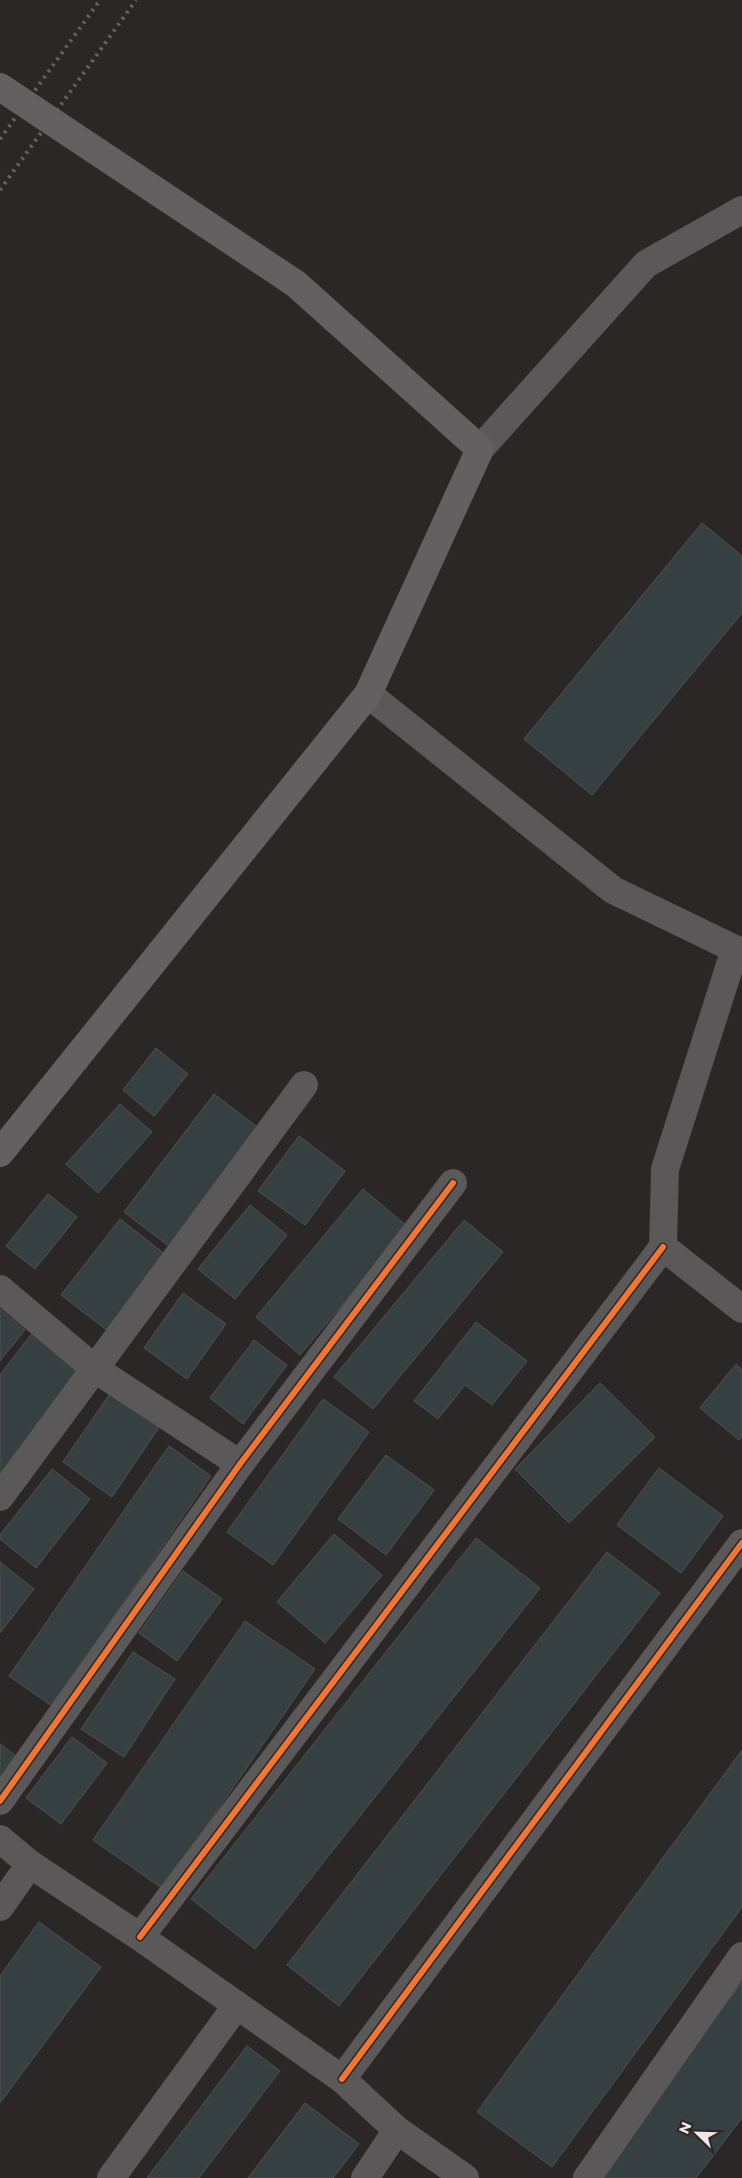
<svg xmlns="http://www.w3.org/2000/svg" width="742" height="2178" viewBox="0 0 742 2178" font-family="Montserrat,sans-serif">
<rect width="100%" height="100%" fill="#2c2727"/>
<g fill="#363f41" stroke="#515152">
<polygon points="702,523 742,556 742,613 592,795 524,739"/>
<polygon points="156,1048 188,1074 154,1116 123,1090"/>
<polygon points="214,1094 260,1129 170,1247 124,1212"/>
<polygon points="120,1104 152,1132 98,1193 66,1164"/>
<polygon points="299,1136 345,1171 305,1225 258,1191"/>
<polygon points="363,1189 408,1227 300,1355 256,1317"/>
<polygon points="48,1194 77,1217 35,1269 6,1246"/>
<polygon points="250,1205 287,1235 235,1299 198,1269"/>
<polygon points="120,1219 166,1255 108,1331 61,1295"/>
<polygon points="464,1220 503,1252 373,1409 334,1377"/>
<polygon points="183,1293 226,1324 187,1379 144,1348"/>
<polygon points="0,1309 25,1330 0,1361"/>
<polygon points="476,1322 527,1361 492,1405 465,1385 438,1419 414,1401"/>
<polygon points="32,1333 82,1372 0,1478 0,1375"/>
<polygon points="254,1340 287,1365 243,1424 210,1398"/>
<polygon points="736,1364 742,1370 742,1437 739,1440 700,1408"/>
<polygon points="600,1383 655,1437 569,1523 515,1469"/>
<polygon points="113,1389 162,1423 112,1497 63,1462"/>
<polygon points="323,1399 369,1432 273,1565 227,1532"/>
<polygon points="169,1446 211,1476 52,1706 9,1676"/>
<polygon points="386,1455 434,1490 386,1555 338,1519"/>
<polygon points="659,1468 723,1516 681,1573 617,1525"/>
<polygon points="52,1469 90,1499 36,1568 0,1539 0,1535"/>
<polygon points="334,1534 382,1575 325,1643 277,1602"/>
<polygon points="476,1538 540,1588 255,1949 191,1899"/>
<polygon points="607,1552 660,1593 339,2006 287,1965"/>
<polygon points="0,1562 34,1589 0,1633"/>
<polygon points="183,1571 222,1599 177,1661 139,1633"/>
<polygon points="245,1621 315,1669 163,1889 93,1840"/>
<polygon points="133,1652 175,1679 124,1757 81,1729"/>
<polygon points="72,1737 107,1763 61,1824 26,1798"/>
<polygon points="0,1744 19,1758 0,1783"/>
<polygon points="742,1750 742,1907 552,2167 477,2112"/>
<polygon points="39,1922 101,1967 0,2103 0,1976"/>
<polygon points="742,1982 742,2118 696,2178 593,2178"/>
<polygon points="247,2046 280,2071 199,2178 147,2178"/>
<polygon points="305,2103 359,2144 333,2178 248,2178"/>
</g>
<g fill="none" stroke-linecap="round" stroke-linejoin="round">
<g stroke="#5a5858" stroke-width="28">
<polyline points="480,449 646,264 742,210"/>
<polyline points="368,694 613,890 735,949 742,954"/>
<polyline points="735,949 665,1169 663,1247 742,1309"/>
<polyline points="0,1289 95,1369 240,1464"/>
<polyline points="0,1497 304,1085"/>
<polyline points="0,1801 240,1464 453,1183"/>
<polyline points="0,1839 30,1864 140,1937 342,2079 397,2130 465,2178"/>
<polyline points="0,1907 30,1864"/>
<polyline points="140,1937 663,1247"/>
<polyline points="342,2079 742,1543"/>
<polyline points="111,2178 237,2005"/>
<polyline points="365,2178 397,2130"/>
<polyline points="587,2178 742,1956"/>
</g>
<polyline stroke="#626060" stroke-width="28" points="0,87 296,284 480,449 368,694 0,1153"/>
<g stroke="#666262" stroke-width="4" stroke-dasharray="2.5 5" stroke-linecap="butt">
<polyline points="0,139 100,0"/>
<polyline points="0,190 136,0"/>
</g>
<defs>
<g id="cycleway">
<polyline points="0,1801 240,1464 453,1183"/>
<polyline points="140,1937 663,1247"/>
<polyline points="342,2079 742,1543"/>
</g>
</defs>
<use href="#cycleway" stroke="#2f2524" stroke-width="9"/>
<use href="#cycleway" stroke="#f07635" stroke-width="6"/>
</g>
<g transform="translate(697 2133) rotate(293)" stroke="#2f2524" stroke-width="4" paint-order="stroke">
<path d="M0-4L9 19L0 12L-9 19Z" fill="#ede7e6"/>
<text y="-8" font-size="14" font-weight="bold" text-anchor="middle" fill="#ede7e6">N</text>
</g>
</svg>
